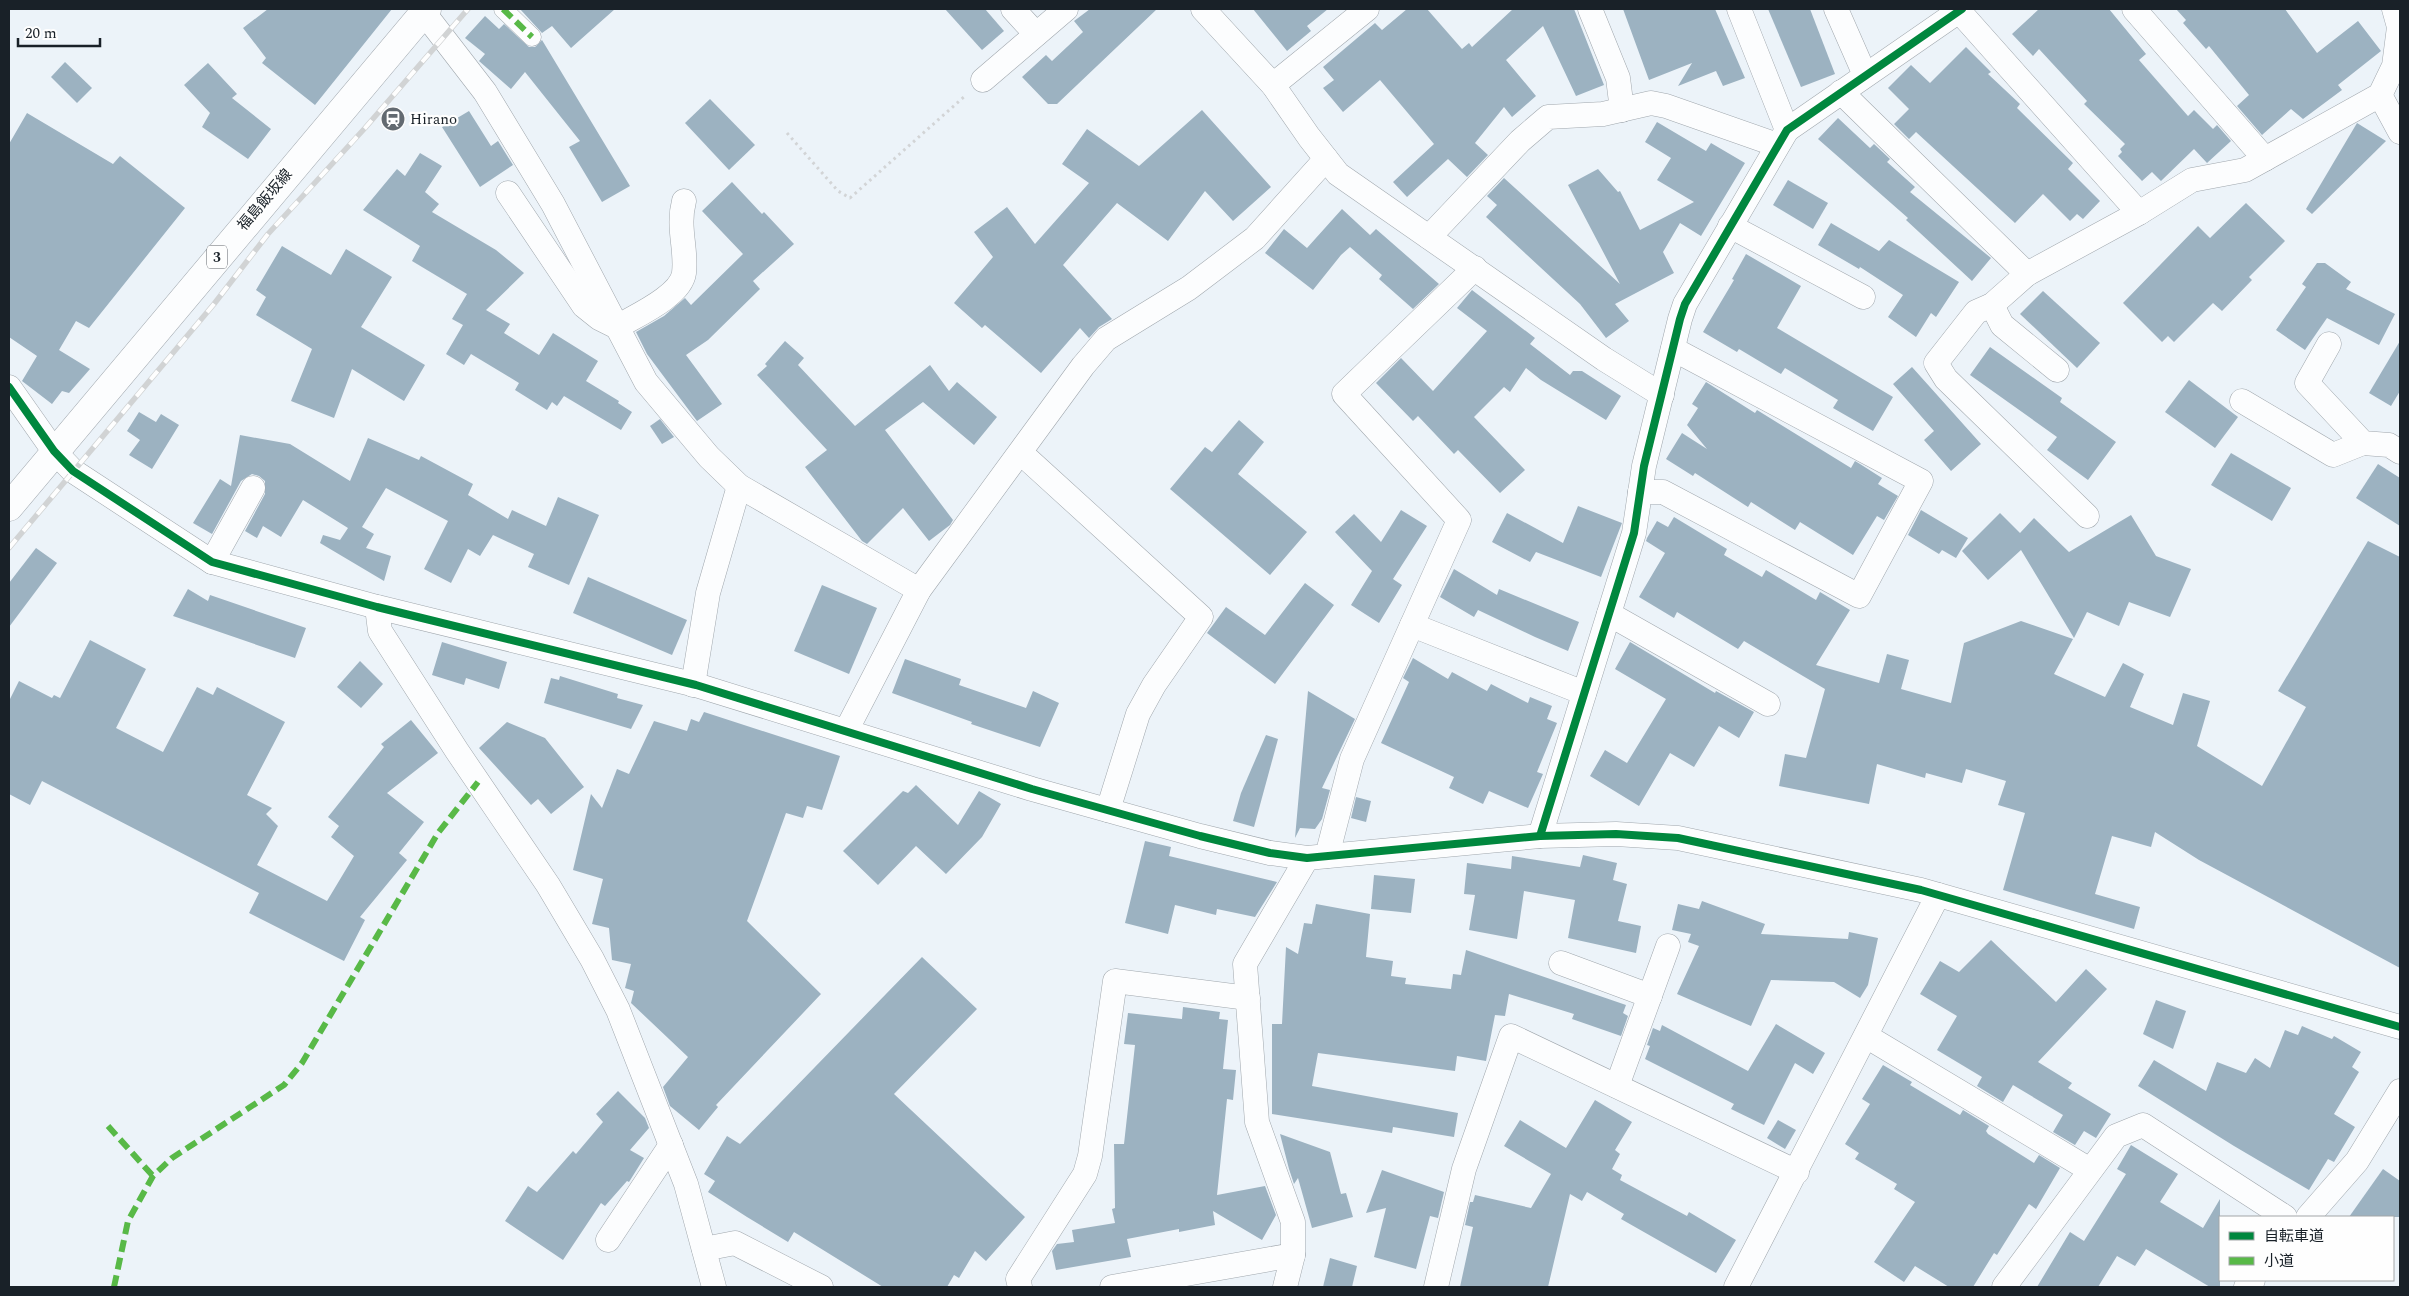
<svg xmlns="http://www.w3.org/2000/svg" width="2409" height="1296" viewBox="0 0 2409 1296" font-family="Spectral,'Noto Sans JP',serif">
<rect width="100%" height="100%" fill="#ecf3f9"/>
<g fill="#9cb2c1">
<polygon points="268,9 392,9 315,105 262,63 266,58 243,28"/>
<polygon points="520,9 615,9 571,48 552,26 542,33"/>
<polygon points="945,9 985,9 1004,31 982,50"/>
<polygon points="1090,9 1157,9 1057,104 1048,104 1022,77 1046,55 1052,61 1083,32 1074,21"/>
<polygon points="1253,9 1328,9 1307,26 1311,31 1287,51"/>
<polygon points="1407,9 1427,9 1462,49 1469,43 1472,47 1513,9 1574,9 1604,85 1576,96 1543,26 1506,60 1536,96 1512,117 1504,107 1475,143 1488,155 1467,177 1448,159 1407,197 1393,182 1434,144 1380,80 1343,112 1323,88 1334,80 1323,67 1375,23 1382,30"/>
<polygon points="1623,9 1715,9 1745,78 1723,86 1716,71 1678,86 1692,63 1649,80"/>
<polygon points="1768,9 1810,9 1835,74 1801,87"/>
<polygon points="2039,9 2109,9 2146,54 2139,60 2188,116 2194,110 2213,129 2217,125 2231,141 2207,163 2194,149 2161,181 2152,172 2142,181 2118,156 2122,152 2120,149 2125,144 2084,104 2087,101 2039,49 2033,56 2012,34"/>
<polygon points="2176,9 2285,9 2317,53 2358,21 2381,51 2338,85 2342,90 2303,119 2291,109 2262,135 2237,106 2249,95 2209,46 2206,49 2183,23 2186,20"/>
<polygon points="485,16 499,29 504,24 529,47 535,47 542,40 630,186 602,202 569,147 580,141 525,72 511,89 479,61 485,54 465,38"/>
<polygon points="1966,47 1991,72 1988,74 2020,104 2017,108 2073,163 2068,169 2100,201 2083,219 2077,214 2070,221 2043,194 2015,223 1916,132 1909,139 1894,124 1909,109 1888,88 1911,65 1930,83"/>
<polygon points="65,62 92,88 77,103 51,77"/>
<polygon points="208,63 237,94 232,98 271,129 248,159 202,127 210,113 184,85"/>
<polygon points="710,99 755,145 729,170 685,123"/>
<polygon points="1202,110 1271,187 1233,221 1205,191 1168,241 1117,203 1063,265 1112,319 1099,327 1089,338 1080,328 1041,373 985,325 982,328 954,303 993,257 974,232 1007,207 1035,244 1089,183 1062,164 1087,129 1139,166"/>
<polygon points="469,111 491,146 498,141 513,165 480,187 442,127"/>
<polygon points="27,113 113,164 120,156 185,208 89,328 76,321 59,350 90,369 69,393 62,391 52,404 22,381 37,356 9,337 9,144"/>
<polygon points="1838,118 1870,148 1874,144 1890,159 1887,162 1915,187 1910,192 1991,258 1972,281 1906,220 1908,218 1818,139"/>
<polygon points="1657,122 1706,151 1711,143 1745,163 1701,236 1680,223 1663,252 1674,273 1615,304 1629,321 1606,338 1580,304 1486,217 1497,205 1487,196 1504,178 1620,284 1568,185 1598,169 1618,192 1620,191 1640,230 1694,202 1657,180 1671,158 1645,142"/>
<polygon points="2357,123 2386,141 2312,214 2306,209"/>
<polygon points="420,153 442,166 425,192 439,204 432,212 496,250 524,273 486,310 510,324 504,333 539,355 553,333 598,361 586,381 619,401 618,403 632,412 621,430 564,396 557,406 552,402 547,410 515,390 519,383 471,354 464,365 446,354 463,325 452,319 467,294 412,261 420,246 363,210 397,169 405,176"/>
<polygon points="1788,180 1828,203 1813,229 1773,205"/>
<polygon points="732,182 762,214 764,212 794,244 753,281 760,289 708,340 686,355 722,404 697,421 647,354 636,332 664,316 685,298 691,305 743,254 702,211"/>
<polygon points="2246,203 2285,241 2249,277 2252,280 2222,311 2213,303 2174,342 2168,336 2162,342 2123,303 2198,226 2210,238"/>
<polygon points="1342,209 1370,235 1376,229 1439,284 1413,309 1379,279 1382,275 1350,247 1341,255 1313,290 1265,253 1284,229 1307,248"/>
<polygon points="1831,223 1879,251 1889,240 1959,282 1936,317 1931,313 1916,337 1888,317 1903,295 1860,267 1859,269 1818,245"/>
<polygon points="282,246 331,275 346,249 392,277 361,327 425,365 404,401 352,369 334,418 291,401 312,349 256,315 266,297 256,290"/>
<polygon points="1746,254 1801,286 1777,328 1893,397 1873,431 1833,408 1838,400 1785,368 1781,374 1739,349 1737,352 1703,332 1734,280 1732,279"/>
<polygon points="2317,263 2325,263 2351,282 2346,289 2395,314 2379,345 2327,318 2305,350 2276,330 2306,287 2302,284"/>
<polygon points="1472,290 1535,338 1530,344 1570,375 1573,371 1582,371 1621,396 1606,420 1541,380 1526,368 1510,392 1504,387 1474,417 1525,470 1500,493 1458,450 1454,454 1418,416 1413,421 1376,383 1401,358 1433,391 1487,331 1457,308"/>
<polygon points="2043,291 2100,343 2077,368 2020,314"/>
<polygon points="785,341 804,358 798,365 855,426 930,365 949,391 957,382 997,417 974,445 923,402 885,430 953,520 950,525 929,541 903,508 867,544 862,541 805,467 827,450 757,375 767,366 765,364"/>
<polygon points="2400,341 2400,391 2391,406 2369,393"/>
<polygon points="1990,347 2062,398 2060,402 2116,442 2088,480 2047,450 2057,437 1970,375"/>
<polygon points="1912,367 1981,444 1951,471 1924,440 1934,431 1893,384"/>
<polygon points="2189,380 2238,417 2215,448 2165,412"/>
<polygon points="1706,382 1755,413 1757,410 1851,468 1855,461 1860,464 1882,478 1878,484 1898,496 1884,520 1877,516 1853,555 1800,522 1795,530 1751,502 1748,507 1695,473 1693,476 1666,459 1682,433 1707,449 1687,425 1698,408 1692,404"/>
<polygon points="139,412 156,422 161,414 179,425 152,469 129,455 140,440 127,431"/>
<polygon points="660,419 674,437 662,444 650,426"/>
<polygon points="1239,420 1264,442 1238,474 1307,532 1270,575 1170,489 1205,447 1212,452"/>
<polygon points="240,435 290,444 350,481 368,438 419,460 421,456 473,484 468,495 508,519 512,510 546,526 558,497 599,515 569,585 528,567 534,554 493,535 480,556 468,549 451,583 424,569 448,521 386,488 362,527 374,534 366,548 391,556 384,581 320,543 323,535 340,540 348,528 303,500 281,537 263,526 257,538 245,531 265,494 265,481 259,476 252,474 241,481 212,534 193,523 220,479 231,486"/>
<polygon points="2231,453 2291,488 2272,521 2211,485"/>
<polygon points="2378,464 2400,478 2400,526 2356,498"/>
<polygon points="1578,506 1622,523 1601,577 1536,552 1530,562 1492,542 1507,513 1563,543"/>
<polygon points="1401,510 1427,526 1393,579 1402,585 1379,623 1351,605 1372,571 1335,532 1354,514 1381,542"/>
<polygon points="1921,510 1968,538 1956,558 1942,550 1939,554 1908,535"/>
<polygon points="2000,513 2020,533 2034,518 2069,552 2131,515 2156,556 2191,569 2170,617 2129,602 2119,626 2087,612 2074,638 2021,550 1988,580 1962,551"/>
<polygon points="1674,517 1727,549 1724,555 1762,577 1766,570 1816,600 1820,592 1850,610 1816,665 1879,683 1887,654 1909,660 1901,689 1951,703 1964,643 2021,621 2073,639 2054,674 2105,697 2123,663 2144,674 2130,707 2173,725 2183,693 2210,701 2197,746 2262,786 2306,707 2278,691 2368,541 2400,557 2400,968 2199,860 2155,832 2151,847 2112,836 2095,894 2140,907 2134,929 2003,890 2025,813 1998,805 2006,781 1966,769 1962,783 1926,773 1925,778 1877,764 1869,804 1779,786 1785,754 1806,758 1825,689 1744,641 1738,649 1677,612 1674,618 1639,597 1665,553 1646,541 1647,538 1657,521 1668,527"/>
<polygon points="36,548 57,563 9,627 9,583"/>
<polygon points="1454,569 1497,595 1499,589 1579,622 1568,651 1535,637 1478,610 1474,617 1440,597"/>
<polygon points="588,577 687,620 672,655 573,613"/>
<polygon points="1305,583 1334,605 1275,684 1207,633 1226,607 1265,635"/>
<polygon points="822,585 877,608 849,674 794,651"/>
<polygon points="188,589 208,601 210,595 306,628 295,658 173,616"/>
<polygon points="90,640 146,669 116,728 163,752 197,687 213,695 217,687 285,722 247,795 272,808 266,814 278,826 257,865 327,901 354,856 331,837 339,826 328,817 384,747 381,744 411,720 438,753 387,793 424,822 399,853 407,860 360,917 365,920 344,961 249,913 259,893 42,781 30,805 9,794 9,701 19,681 52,698 54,695 60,698"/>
<polygon points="442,642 507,662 499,689 466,678 464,685 432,675"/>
<polygon points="1630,642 1715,693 1716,691 1754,712 1739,738 1719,726 1694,767 1670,753 1639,806 1590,776 1605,750 1627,763 1666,699 1615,669"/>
<polygon points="1413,658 1448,679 1452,672 1487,691 1491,684 1528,703 1530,697 1552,706 1547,719 1557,723 1537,772 1543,774 1528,808 1489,791 1483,804 1449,788 1454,777 1381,743 1409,682 1403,678"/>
<polygon points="905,659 961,679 959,685 1026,708 1033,691 1059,703 1040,747 971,724 972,722 892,693"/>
<polygon points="360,661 383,684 361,708 337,687"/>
<polygon points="560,676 618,694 617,698 643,705 631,729 544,703 551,678 559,680"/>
<polygon points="1308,691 1355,719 1322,788 1330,790 1322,819 1315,829 1300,828 1295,838"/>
<polygon points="704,712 840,756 822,810 807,806 803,818 786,813 747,921 821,994 716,1105 718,1107 699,1130 670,1106 663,1087 688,1057 631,1003 634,991 625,988 631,964 612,960 609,928 592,924 603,879 573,870 591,794 602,808 617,769 629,774 654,721 687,731 691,719 699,722"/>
<polygon points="507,722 545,738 584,787 551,814 538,799 531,805 479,748"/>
<polygon points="1266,735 1278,739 1254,827 1233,821 1241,793"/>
<polygon points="916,785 958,825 979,791 1001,804 982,837 946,874 916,846 878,885 843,851 903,791 908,793"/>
<polygon points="1356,797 1371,801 1366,822 1351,818"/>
<polygon points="1145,841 1171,847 1169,856 1277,882 1255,917 1217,909 1216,915 1175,905 1168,934 1125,923"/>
<polygon points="1583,855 1617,863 1613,880 1627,884 1618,921 1641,926 1636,953 1568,938 1575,900 1524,891 1517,939 1469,930 1475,895 1464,894 1467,863 1511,869 1512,856 1580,867"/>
<polygon points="1374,875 1415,879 1411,913 1371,909"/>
<polygon points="1702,901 1765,924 1761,934 1848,939 1849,932 1878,938 1868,985 1860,998 1834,982 1771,980 1751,1026 1677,994 1699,946 1688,942 1691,934 1672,930 1678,904 1699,909"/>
<polygon points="1316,904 1370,914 1366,957 1393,961 1391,976 1406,978 1405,984 1451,989 1453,974 1461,975 1466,950 1626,1005 1623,1013 1628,1016 1621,1036 1572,1019 1574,1014 1509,994 1505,1016 1495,1015 1486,1061 1457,1056 1455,1071 1318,1053 1312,1086 1458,1113 1454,1137 1393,1127 1392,1133 1272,1114 1272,1024 1282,1024 1286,947 1298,954 1304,923 1312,924"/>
<polygon points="1991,940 2056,1002 2086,969 2107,989 2038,1062 2072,1083 2068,1088 2111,1114 2096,1138 2084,1131 2075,1145 2053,1132 2063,1115 2013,1085 2003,1102 1977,1086 1982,1077 1937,1050 1957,1016 1920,994 1940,961 1959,972"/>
<polygon points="922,957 977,1009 894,1094 1025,1217 986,1261 975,1251 959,1278 954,1275 947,1287 883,1287 794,1232 788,1242 747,1217 708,1192 715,1181 704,1174 727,1136 740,1144"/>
<polygon points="2156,1000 2186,1011 2173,1049 2143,1034"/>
<polygon points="1183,1007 1220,1012 1219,1019 1228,1020 1223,1069 1236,1070 1233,1100 1227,1099 1217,1195 1265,1186 1276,1215 1262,1240 1213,1211 1215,1225 1179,1232 1179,1229 1127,1239 1131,1257 1056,1270 1052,1251 1057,1244 1074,1242 1072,1230 1115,1223 1112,1209 1115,1208 1114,1144 1124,1144 1135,1045 1124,1044 1128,1013 1182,1019"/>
<polygon points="1776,1024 1825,1053 1813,1074 1795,1063 1764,1125 1731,1109 1734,1104 1645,1059 1650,1046 1647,1045 1653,1028 1660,1031 1662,1025 1748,1071"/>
<polygon points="2302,1026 2332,1039 2334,1036 2361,1052 2352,1067 2359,1072 2334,1114 2355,1127 2334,1162 2328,1159 2309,1190 2234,1146 2138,1086 2154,1060 2206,1091 2217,1062 2246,1073 2255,1058 2270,1068 2285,1030 2298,1035"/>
<polygon points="1883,1065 1912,1082 1910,1085 1960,1115 1963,1110 1989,1126 1986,1131 1988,1134 2034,1163 2039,1155 2060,1168 2036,1209 2029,1204 1997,1255 1994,1253 1973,1287 1949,1287 1915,1266 1904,1282 1874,1262 1915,1202 1894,1189 1897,1184 1855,1159 1859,1153 1845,1144 1870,1104 1862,1099"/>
<polygon points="618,1091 645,1118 649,1128 630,1150 644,1158 629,1182 627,1181 605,1206 601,1203 563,1260 505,1221 528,1186 537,1192 573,1151 576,1154 603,1122 596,1114"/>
<polygon points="1595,1100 1632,1122 1615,1150 1620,1154 1612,1169 1622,1175 1620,1180 1687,1216 1689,1212 1736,1240 1716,1273 1621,1219 1624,1214 1587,1192 1582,1201 1570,1194 1548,1287 1460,1287 1473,1227 1465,1225 1470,1202 1473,1202 1475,1195 1531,1208 1551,1174 1504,1146 1520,1120 1566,1148"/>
<polygon points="1778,1120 1796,1130 1785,1149 1767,1138"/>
<polygon points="1280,1134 1330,1152 1341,1194 1346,1193 1353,1217 1312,1228 1298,1178 1294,1184 1289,1169"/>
<polygon points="2131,1145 2178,1174 2160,1202 2203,1228 2220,1199 2220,1287 2210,1287 2146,1249 2135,1266 2117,1256 2098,1287 2037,1287 2070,1232 2084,1241 2126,1174 2117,1169"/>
<polygon points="2383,1169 2400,1181 2400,1217 2349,1217"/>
<polygon points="1382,1170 1444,1192 1438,1218 1430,1216 1416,1269 1374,1257 1386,1208 1366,1213"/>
<polygon points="1330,1258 1357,1266 1352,1287 1323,1287"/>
</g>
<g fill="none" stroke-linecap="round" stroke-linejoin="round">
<defs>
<polyline id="pedestrian" points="503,9 532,37"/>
<g id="minor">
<polyline points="421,9 485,92 553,204 646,382 709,457 739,486 919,590"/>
<polyline points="1013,9 1036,34"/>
<polyline points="1203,9 1273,85 1309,137 1338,174 1604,359 1662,395"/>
<polyline points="1590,9 1618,78 1622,110"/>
<polyline points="1739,9 1787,130"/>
<polyline points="1836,9 1865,75"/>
<polyline points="2134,9 2265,159"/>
<polyline points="1959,11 2139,213"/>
<polyline points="983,80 1066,9"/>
<polyline points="1273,85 1367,9"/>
<polyline points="1841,92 2027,274"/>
<polyline points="2380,95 2400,132"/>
<path d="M508 193 584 306 599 318 617 327C635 316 681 296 684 273 687 249 677 228 684 201"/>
<polyline points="1730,226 1863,297"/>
<polyline points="1429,237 1520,141 1548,117 1603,114 1651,103 1666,106 1777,145"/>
<polyline points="1992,305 2002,325 2057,370"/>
<polyline points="2329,344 2307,383 2363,443 2389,445 2400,452"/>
<polyline points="9,387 54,451 73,471 212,562 377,607 696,685 1032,789 1200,836 1270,853 1307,858 1540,836 1616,834 1678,838 1921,890 2400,1027"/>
<polyline points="2242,401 2333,455 2363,443"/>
<polyline points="1021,453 1201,617 1154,685 1138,714 1108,810"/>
<polyline points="1640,492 1663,492 1859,596 1921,481 1673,349"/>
<polyline points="2087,516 1946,379 1936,363 1976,312 1992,305 2027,274 2139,213 2192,180 2245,170 2380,95 2394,66 2399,27 2394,9"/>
<polyline points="212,562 253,488"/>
<polyline points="377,607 380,631 457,751 548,885 592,959 618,1010 686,1184 714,1287"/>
<polyline points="1609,614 1768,704"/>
<polyline points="1412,625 1584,693"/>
<polyline points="693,685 708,593 739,486"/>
<polyline points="846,731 919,590 1083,366 1106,339 1189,288 1255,238 1326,159"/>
<polyline points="1540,836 1634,533 1644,466 1680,319 1685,304 1787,130 1962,9"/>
<polyline points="1327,856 1352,759 1459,520 1344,394 1475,268"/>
<polyline points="1561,963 1650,996"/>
<polyline points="1866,1036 2090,1170"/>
<polyline points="1617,1086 1668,946"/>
<polyline points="2308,1217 2357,1161 2400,1091"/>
<polyline points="608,1240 671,1145"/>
<polyline points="704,1249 735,1243 821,1287"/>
<polyline points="1020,1287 1018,1279 1085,1174 1090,1156 1115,981 1248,998"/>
<polyline points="1112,1287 1293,1255"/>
<polyline points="1285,1287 1293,1255 1293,1222 1257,1122 1245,964 1307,858"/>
<polyline points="1436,1287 1464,1169 1511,1036 1797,1172"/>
<polyline points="1736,1287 1938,895"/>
<polyline points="2004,1287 2116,1136 2143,1125 2285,1217"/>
<polyline points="2246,1287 2253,1280"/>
</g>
<polyline id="primary" points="9,507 427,9"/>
</defs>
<use href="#pedestrian" stroke="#a0a7ad" stroke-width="19"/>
<use href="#minor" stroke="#a0a7ad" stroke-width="25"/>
<use href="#primary" stroke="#a0a7ad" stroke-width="29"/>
<polyline stroke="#d2d4d6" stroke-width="3" stroke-dasharray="2.5 4" stroke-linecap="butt" points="787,133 838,191 850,198 965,96"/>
<use href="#pedestrian" stroke="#fcfdfe" stroke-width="18"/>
<use href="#minor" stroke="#fcfdfe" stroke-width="24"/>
<use href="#primary" stroke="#fcfdfe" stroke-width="28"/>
<defs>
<polyline id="rail" points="9,548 214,304 268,234 365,128 468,9"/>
</defs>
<use href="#rail" stroke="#d1d3d4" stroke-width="5.5"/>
<use href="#rail" stroke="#fefefe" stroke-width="4" stroke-dasharray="11" stroke-linecap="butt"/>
<g stroke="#58b947" stroke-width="6" stroke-dasharray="12 6" stroke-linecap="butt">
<polyline points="503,9 532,37"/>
<polyline points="108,1126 153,1176"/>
<polyline points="114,1287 128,1221 153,1176 172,1158 284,1085 302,1063 438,833 478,782"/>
</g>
<defs>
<g id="cycleway">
<polyline points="9,387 54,451 73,471 212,562 377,607 696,685 1032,789 1200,836 1270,853 1307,858 1540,836 1616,834 1678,838 1921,890 2400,1027"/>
<polyline points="1540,836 1634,533 1644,466 1680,319 1685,304 1787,130 1962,9"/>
</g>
</defs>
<use href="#cycleway" stroke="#fefefe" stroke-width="11"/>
<use href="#cycleway" stroke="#00873e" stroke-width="8"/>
</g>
<defs>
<symbol id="station-disc" viewBox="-11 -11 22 22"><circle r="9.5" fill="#636a71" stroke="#fefefe"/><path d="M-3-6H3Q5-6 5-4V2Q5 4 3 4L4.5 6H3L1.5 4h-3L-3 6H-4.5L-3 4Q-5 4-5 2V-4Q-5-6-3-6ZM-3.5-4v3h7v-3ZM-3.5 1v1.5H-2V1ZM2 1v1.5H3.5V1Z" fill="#fff"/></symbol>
</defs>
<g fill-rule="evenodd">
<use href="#station-disc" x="379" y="105" width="28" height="28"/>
</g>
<g text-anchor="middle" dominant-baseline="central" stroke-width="4.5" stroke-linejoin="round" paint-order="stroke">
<rect fill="#fefefe" stroke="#5e6368" stroke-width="1" x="207" y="245.5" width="20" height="23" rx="4"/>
<g font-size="14" font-weight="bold" fill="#192128">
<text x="217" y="257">3</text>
</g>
<g font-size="15" fill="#192128" stroke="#fefefe" text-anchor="start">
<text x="410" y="119">Hirano</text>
</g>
<g font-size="15" fill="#192128" stroke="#fefefe">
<text transform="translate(265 200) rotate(-50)">福島飯坂線</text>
</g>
</g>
<rect width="2409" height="1296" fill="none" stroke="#192128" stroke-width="20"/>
<rect x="2219" y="1216" width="175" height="65" fill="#fefefe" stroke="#a2a6a8"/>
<rect x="2229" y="1232" width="25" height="8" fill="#00873e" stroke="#a2a6a8"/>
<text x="2264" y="1241" font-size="15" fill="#192128">自転車道</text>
<rect x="2229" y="1257" width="25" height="8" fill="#58b947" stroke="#a2a6a8"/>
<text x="2264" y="1266" font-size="15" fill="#192128">小道</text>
<path d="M18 38v8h82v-8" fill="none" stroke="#192128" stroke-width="2.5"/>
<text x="25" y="38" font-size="15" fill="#192128" stroke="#fefefe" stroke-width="4" paint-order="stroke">20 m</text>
</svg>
